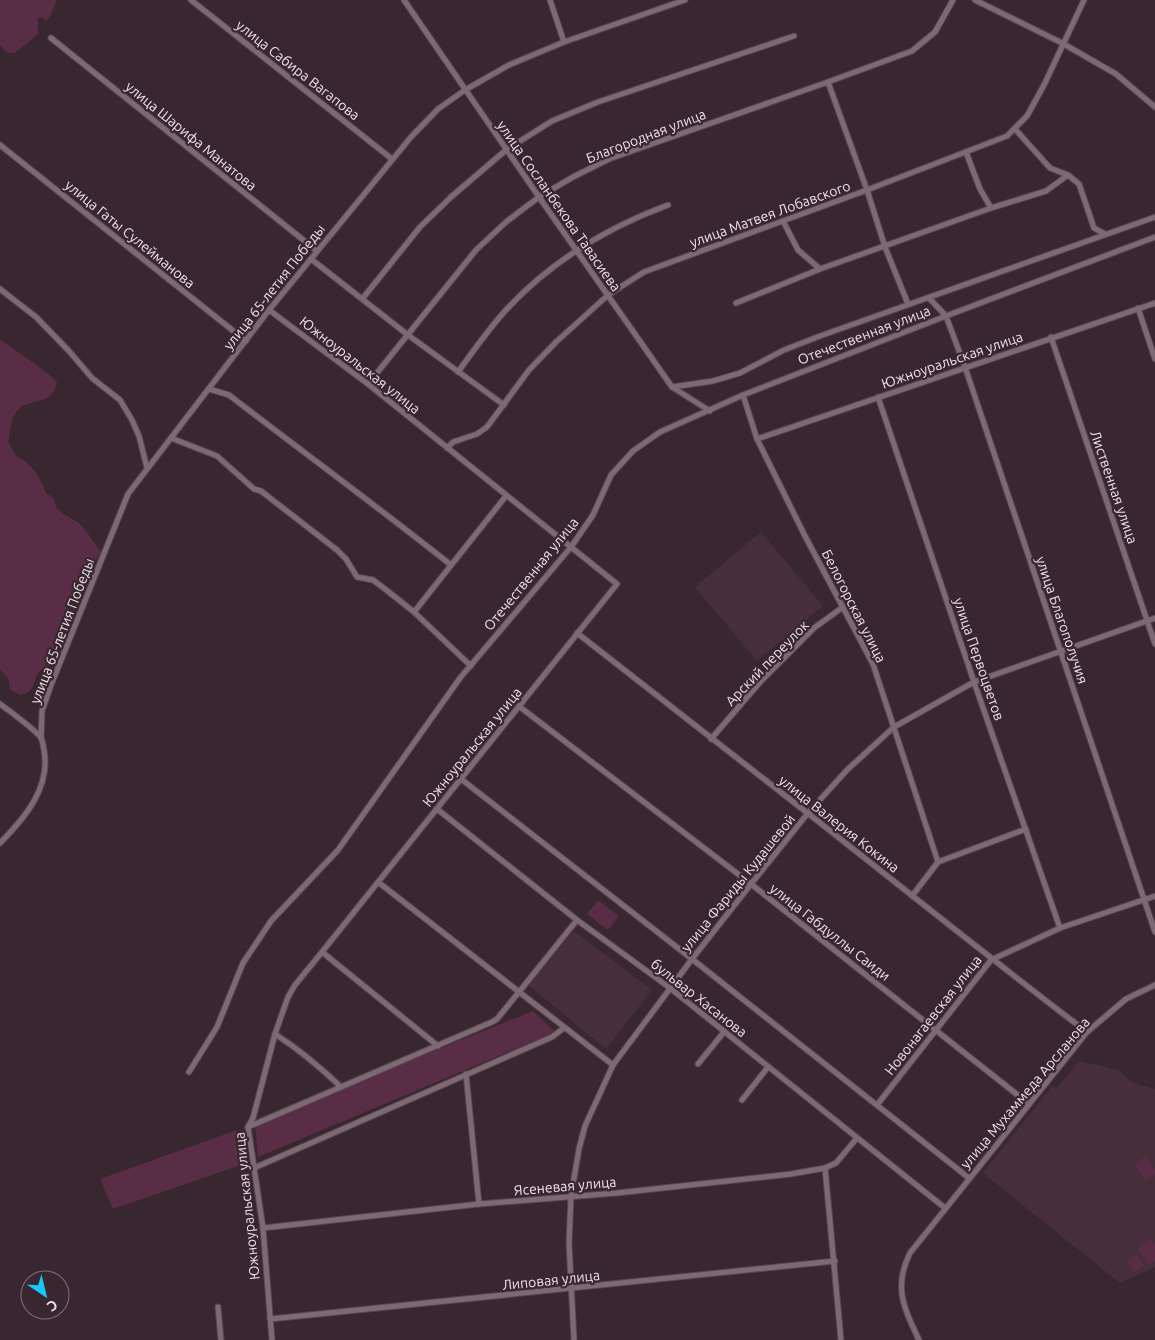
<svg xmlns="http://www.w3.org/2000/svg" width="1155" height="1340" viewBox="0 0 1155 1340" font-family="Ubuntu,sans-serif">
<rect width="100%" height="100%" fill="#392730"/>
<g fill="#472e3b">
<polygon points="761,532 823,606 757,661 695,587"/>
<polygon points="574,931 652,990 606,1049 528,985"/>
<polygon points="1079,1061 1118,1070 1134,1083 1155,1089 1155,1267 1120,1283 983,1173 1052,1086 1056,1089"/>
</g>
<g fill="#582d45">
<polygon points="0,0 57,0 50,16 46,21 42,17 38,18 38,34 15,53 11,53 5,51 0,45"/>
<path d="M0 339C19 354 40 365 57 382 52 408 30 397 19 409 10 418 11 430 8 442L16 456C31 462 42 480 47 495H50L55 500C54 512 67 515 76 521 84 526 95 544 101 552L88 572 80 578 76 584 64 625 49 663 37 674 33 686 29 692 21 695 16 693 10 689 8 678 0 670Z"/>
<polygon points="598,900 619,916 608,930 587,914"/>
<polygon points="533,1011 554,1031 551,1034 258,1157 255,1123"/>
<polygon points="237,1130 241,1165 113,1209 100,1179"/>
<polygon points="1146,1156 1155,1169 1155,1175 1146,1181 1134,1164"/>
<polygon points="1151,1239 1155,1245 1155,1261 1148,1265 1137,1249"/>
<polygon points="1137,1254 1144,1265 1134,1272 1127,1261"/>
</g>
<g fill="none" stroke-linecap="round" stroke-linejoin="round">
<defs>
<g id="street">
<polyline points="191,0 392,159"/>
<polyline points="404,0 539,197 672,387 710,411"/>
<polyline points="550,0 564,42"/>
<polyline points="975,0 1062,43 1116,74 1155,107"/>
<polyline points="51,38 317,251"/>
<polyline points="828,82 867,190 885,247 908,304"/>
<polyline points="1015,129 1050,168 1068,175"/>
<polyline points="0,145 246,341"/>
<polyline points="966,152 980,189 991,208"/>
<polyline points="783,221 798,250 820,269 991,208 1046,191 1068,175 1079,184 1094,228 1105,234"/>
<polyline points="311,259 408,335 504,405"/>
<polyline points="0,289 36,317 69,351 92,378 120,400 132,420 139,436 147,468"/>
<polyline points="363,298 420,227 451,197 506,150 552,121 598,102 794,36"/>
<polyline points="929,298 946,316 965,367 1155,932"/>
<polyline points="736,303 820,269"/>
<polyline points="1138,308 1155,359"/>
<polyline points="269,310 368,384 617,584 322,952 295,985 288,997 275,1034 253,1118 248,1127 263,1228 272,1340"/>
<polyline points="1051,337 1155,644"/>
<path d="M458 372C473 351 488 330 505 311 550 262 606 228 668 205"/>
<polyline points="368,384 476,250 506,222 539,197 573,177 609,159 828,82 912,51 935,32 953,0"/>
<polyline points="672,387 713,381 740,373 784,350 820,336 1155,217"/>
<path d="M209 389 229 395C303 452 378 507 451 565"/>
<polyline points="743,395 757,439 805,536 873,664 938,862"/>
<polyline points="878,397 974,682 1060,928"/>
<polyline points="171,438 217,456 254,489 261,491 337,550 346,559 357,577 373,580 385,589 414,612 471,666"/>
<polyline points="757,439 1155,303"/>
<polyline points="447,448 453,442 477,434 487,427 529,370 556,342 608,295 644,272 867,190 1007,136 1027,116 1044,85 1084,0"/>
<polyline points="414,612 506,496"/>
<path d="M577 633C654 694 733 754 810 815 902 887 993 961 1087 1032"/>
<path d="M0 704C7 709 38 732 41 738 43 741 43 746 44 750 51 787 25 818 0 843"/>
<polyline points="520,707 751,884 1029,1104"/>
<polyline points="41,738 42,711 51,685 128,494 269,310 411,137 438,109 465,90 509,65 564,42 685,0"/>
<polyline points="711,739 761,681 814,628 843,607"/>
<polyline points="461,779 692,959 969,1178"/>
<polyline points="437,809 577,920 670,988 945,1208"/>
<polyline points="378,882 613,1065"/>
<polyline points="912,896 938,862 1026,829"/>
<polyline points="322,952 438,1046"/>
<path d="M275 1034C300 1050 320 1067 341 1087"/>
<polyline points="698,1064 724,1032"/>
<polyline points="189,1072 217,1027 243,963 271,921 338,850 460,678 571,547 593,515 611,475 633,451 660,432 743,395 946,316 1155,237"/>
<polyline points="466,1074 479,1204"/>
<polyline points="742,1100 768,1067"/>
<polyline points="877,1105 991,960 1060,928 1155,896"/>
<polyline points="248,1127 492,1022 497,1019 519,992 577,920"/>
<polyline points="254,1168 552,1037 564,1028"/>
<polyline points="825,1168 841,1340"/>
<polyline points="263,1228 479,1204 617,1193 791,1174 825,1168 836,1163 857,1138"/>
<polyline points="218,1307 221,1340"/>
<polyline points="270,1319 835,1261"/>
<polyline points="574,1340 569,1243 571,1196 579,1149 585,1126 613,1065 692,959 751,884 808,813 847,770 894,727 974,682 1155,618"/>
<path d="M919 1340C904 1308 893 1287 910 1253L1087 1032 1126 999 1155 985"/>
</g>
</defs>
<use href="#street" stroke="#55464e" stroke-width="7"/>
<use href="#street" stroke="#7d6873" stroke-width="5"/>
</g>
<g text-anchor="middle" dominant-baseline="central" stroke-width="4.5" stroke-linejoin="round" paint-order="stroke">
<g font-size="14" fill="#eee2e8" stroke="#392730">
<text transform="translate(298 70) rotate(38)">улица Сабира Вагапова</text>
<text transform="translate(191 136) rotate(39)">улица Шарифа Манатова</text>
<text transform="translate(646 136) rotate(-21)">Благородная улица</text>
<text transform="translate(559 206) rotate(55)">улица Сосланбекова Тавасиева</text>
<text transform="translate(770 214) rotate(-20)">улица Матвея Лобавского</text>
<text transform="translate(130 234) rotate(39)">улица Гаты Сулейманова</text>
<text transform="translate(274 287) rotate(-52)">улица 65-летия Победы</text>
<text transform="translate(864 335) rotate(-21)">Отечественная улица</text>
<text transform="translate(952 360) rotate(-19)">Южноуральская улица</text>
<text transform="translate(360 365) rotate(38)">Южноуральская улица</text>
<text transform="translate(1114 487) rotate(71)">Лиственная улица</text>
<text transform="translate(531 574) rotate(-51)">Отечественная улица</text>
<text transform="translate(854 606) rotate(63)">Белогорская улица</text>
<text transform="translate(1062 620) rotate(71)">улица Благополучия</text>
<text transform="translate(62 631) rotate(-69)">улица 65-летия Победы</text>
<text transform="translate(979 659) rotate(71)">улица Первоцветов</text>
<text transform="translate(767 663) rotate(-46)">Арский переулок</text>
<text transform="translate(472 747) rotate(-51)">Южноуральская улица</text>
<text transform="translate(839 824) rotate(38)">улица Валерия Кокина</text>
<text transform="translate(738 883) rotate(-51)">улица Фариды Кудашевой</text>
<text transform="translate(830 932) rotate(38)">улица Габдуллы Саиди</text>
<text transform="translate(699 998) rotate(38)">бульвар Хасанова</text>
<text transform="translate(933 1015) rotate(-52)">Новонагаевская улица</text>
<text transform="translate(1025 1093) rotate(-50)">улица Мухаммеда Арсланова</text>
<text transform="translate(565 1186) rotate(-5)">Ясеневая улица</text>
<text transform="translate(247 1206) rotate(-96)">Южноуральская улица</text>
<text transform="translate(551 1280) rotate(-6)">Липовая улица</text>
</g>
</g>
<g transform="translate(45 1295) rotate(145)"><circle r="24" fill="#392730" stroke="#81727a"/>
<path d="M0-4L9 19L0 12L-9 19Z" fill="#15cafb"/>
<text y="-8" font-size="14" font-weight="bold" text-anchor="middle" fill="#eee2e8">С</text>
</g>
</svg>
